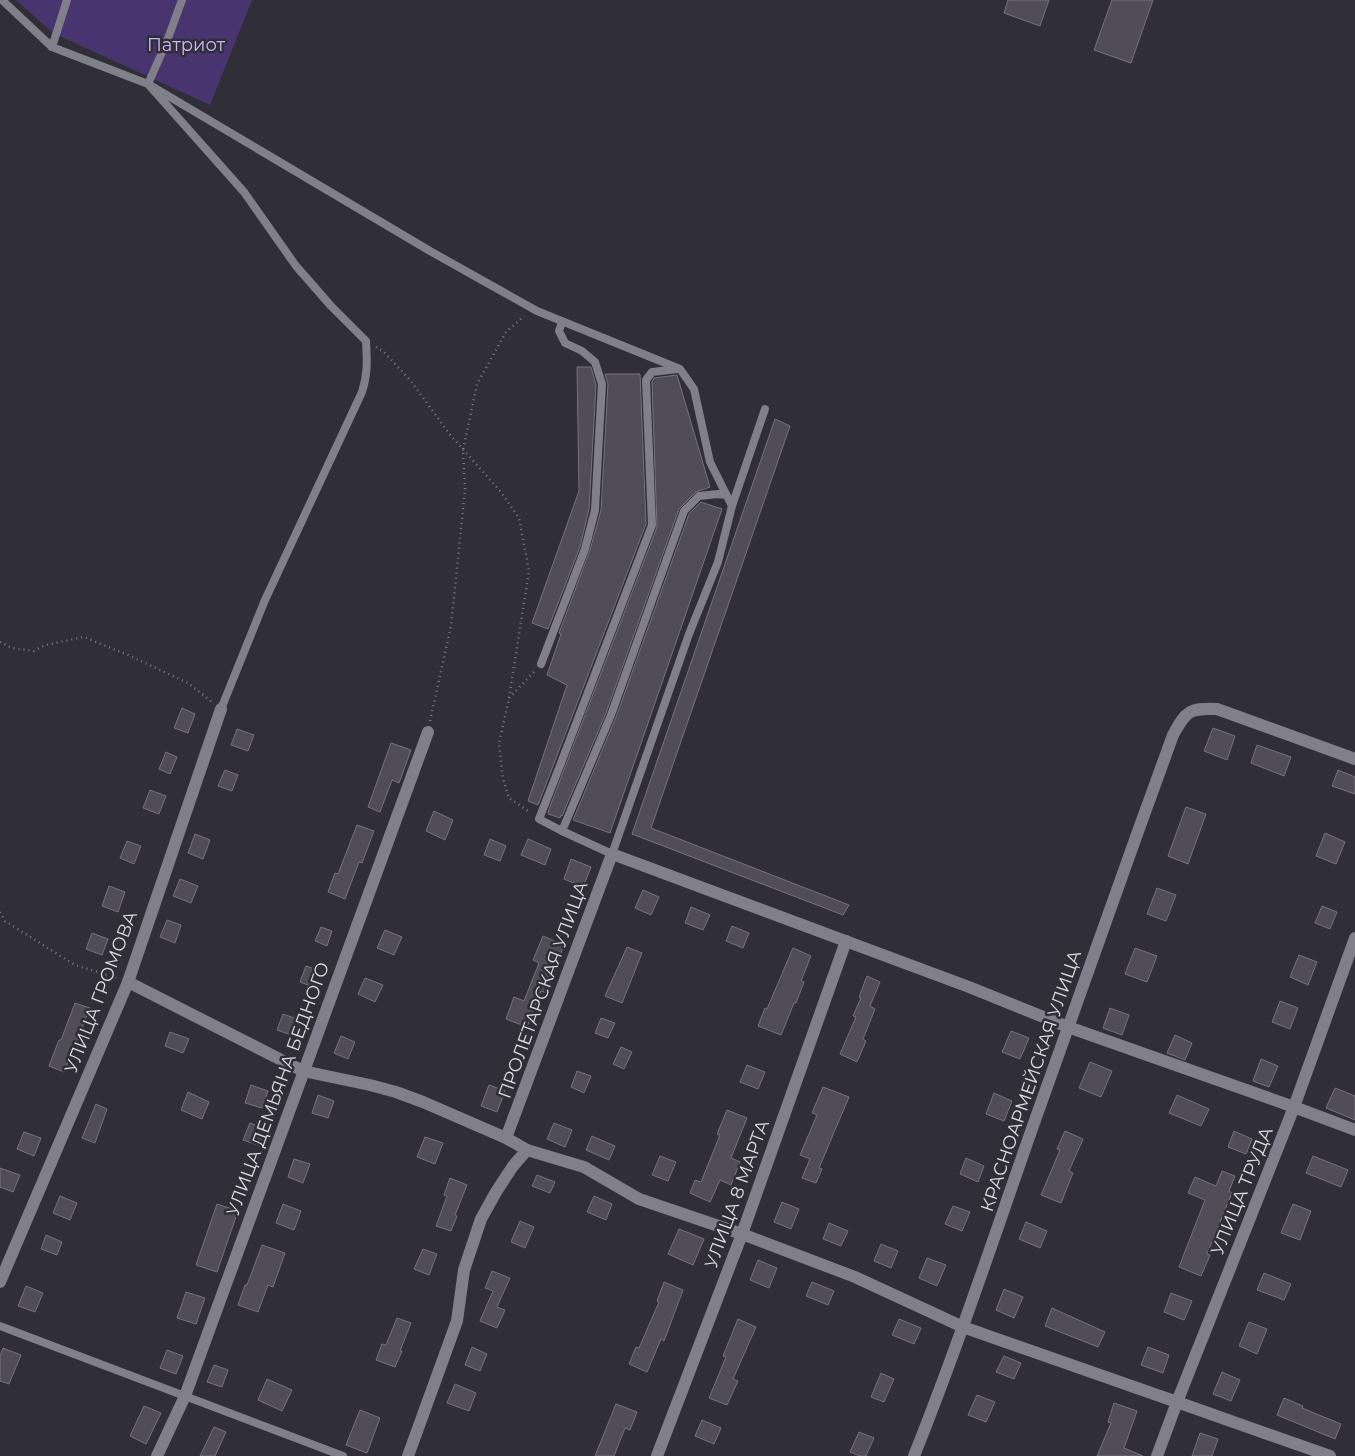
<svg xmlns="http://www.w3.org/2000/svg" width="1355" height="1456" viewBox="0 0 1355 1456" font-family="Montserrat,sans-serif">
<rect width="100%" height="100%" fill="#302e37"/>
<polygon fill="#483570" points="16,0 252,0 210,105 53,33"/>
<g fill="#504d57" stroke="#76737d">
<polygon points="1008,0 1049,0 1040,26 1004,13"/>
<polygon points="1112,0 1153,0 1131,63 1094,50"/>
<polygon points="577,367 591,367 596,385 589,509 580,547 548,629 532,623 579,491"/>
<polygon points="605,374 640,374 646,524 538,805 528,801 567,685 547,675 561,634 559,633 590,550 601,510 608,384"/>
<polygon points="677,375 710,487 696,492 679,509 606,713 562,816 561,815 560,818 548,814 549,809 657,527 652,382 654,378"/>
<polygon points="775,419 790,426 651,828 849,905 843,915 632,834"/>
<polygon points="701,502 722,509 610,833 573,820 616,717 689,514"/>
<polygon points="182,708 195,714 188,733 174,728"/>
<polygon points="1213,728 1235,736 1227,760 1204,751"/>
<polygon points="237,729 254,735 248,751 231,745"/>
<polygon points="391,743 411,750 399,783 392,780 380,812 368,807"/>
<polygon points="1257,745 1291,757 1284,776 1251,763"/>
<polygon points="166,752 177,757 170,774 159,769"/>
<polygon points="225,770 238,775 232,791 218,786"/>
<polygon points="1338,770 1355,777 1355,794 1332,786"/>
<polygon points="150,790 166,796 159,814 143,808"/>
<polygon points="1186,807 1206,814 1188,864 1168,856"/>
<polygon points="434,811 453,820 445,840 426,831"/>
<polygon points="357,825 374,831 362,863 359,862 345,899 328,892 335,873 338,874"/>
<polygon points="1325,833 1345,842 1336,864 1316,856"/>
<polygon points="195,834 210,840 203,859 188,853"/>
<polygon points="490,839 506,846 500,861 484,855"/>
<polygon points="528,839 551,849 545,865 521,855"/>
<polygon points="127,841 141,846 134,864 120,858"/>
<polygon points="571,859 591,867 583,887 564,879"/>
<polygon points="180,879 198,886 191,903 173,896"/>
<polygon points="109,886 125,892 118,912 102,906"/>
<polygon points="1157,888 1176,895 1166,921 1147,914"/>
<polygon points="643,890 659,897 651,915 635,908"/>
<polygon points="1322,906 1337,912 1330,929 1315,923"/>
<polygon points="691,907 710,915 703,930 685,923"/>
<polygon points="167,920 181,925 175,943 160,937"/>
<polygon points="732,926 749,933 743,948 726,941"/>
<polygon points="321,927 332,931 327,946 315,941"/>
<polygon points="385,930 402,937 394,955 377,948"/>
<polygon points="92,933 108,939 102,955 86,949"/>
<polygon points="543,936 564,945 546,993 541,991 527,1027 506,1019 514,997 524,1001 539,963 533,960"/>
<polygon points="627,947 642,953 622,1003 605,996"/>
<polygon points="793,948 811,956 801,981 804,982 796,1003 794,1003 781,1035 758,1026 765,1008 767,1009"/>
<polygon points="1135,948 1157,956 1147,982 1125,974"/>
<polygon points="1299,955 1317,962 1308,985 1290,977"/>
<polygon points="306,966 317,970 311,986 300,982"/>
<polygon points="867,976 880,982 870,1006 875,1009 863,1039 866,1041 857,1062 840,1054 856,1017 853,1016 861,998 859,997"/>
<polygon points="365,978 383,985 375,1002 358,994"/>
<polygon points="1280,1001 1298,1008 1290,1029 1272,1022"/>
<polygon points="75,1003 90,1008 64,1072 49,1066 59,1040 61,1040"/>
<polygon points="1110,1008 1129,1015 1122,1035 1103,1028"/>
<polygon points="283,1014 297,1019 291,1035 277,1030"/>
<polygon points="601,1018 615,1023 608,1038 595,1033"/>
<polygon points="1011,1031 1029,1038 1020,1059 1002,1052"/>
<polygon points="170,1032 189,1039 183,1053 165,1046"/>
<polygon points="1175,1035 1192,1043 1185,1060 1167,1053"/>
<polygon points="341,1036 355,1042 348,1059 334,1053"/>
<polygon points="621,1047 632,1052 624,1069 613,1064"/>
<polygon points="1261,1059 1278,1066 1269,1087 1253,1081"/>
<polygon points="1090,1062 1112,1071 1101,1097 1079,1088"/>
<polygon points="747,1065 765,1072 758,1089 740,1082"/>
<polygon points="577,1071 591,1076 584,1093 571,1087"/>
<polygon points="251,1085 268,1091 262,1108 245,1103"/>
<polygon points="489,1085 505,1091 497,1112 481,1106"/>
<polygon points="823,1087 849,1097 819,1168 822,1169 816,1183 802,1178 810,1159 800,1155 817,1115 812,1113"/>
<polygon points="1335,1088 1355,1096 1355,1120 1326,1108"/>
<polygon points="188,1092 209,1102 202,1119 181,1110"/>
<polygon points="994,1093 1012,1101 1004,1121 986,1114"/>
<polygon points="318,1095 334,1101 328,1118 312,1113"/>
<polygon points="1177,1095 1209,1109 1201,1126 1169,1113"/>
<polygon points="96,1104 107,1109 95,1143 82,1138"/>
<polygon points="727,1110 747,1118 731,1158 740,1162 731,1185 720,1180 710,1202 690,1193 695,1180 701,1182 720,1135 717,1134"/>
<polygon points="250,1123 269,1130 263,1147 243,1140"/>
<polygon points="554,1123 572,1130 565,1147 547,1139"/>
<polygon points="1065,1131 1083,1139 1069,1171 1073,1173 1061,1203 1041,1195 1060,1150 1057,1149"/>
<polygon points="1234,1131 1252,1139 1246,1154 1228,1147"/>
<polygon points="24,1132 41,1138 34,1156 17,1149"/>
<polygon points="592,1136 615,1146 609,1160 586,1150"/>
<polygon points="425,1137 443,1143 435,1164 417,1157"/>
<polygon points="660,1156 676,1162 668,1181 652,1175"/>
<polygon points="1313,1156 1348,1170 1341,1187 1306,1173"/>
<polygon points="966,1158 984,1166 978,1182 960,1174"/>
<polygon points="294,1159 310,1164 303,1183 288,1177"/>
<polygon points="0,1168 20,1175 13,1192 0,1187"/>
<polygon points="1222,1171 1235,1176 1229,1191 1232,1193 1207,1254 1210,1255 1201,1276 1179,1267 1205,1200 1188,1193 1195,1177 1216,1186"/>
<polygon points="537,1175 555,1182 550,1193 532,1186"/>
<polygon points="450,1178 467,1185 455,1215 457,1216 451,1231 436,1226 447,1196 444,1195"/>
<polygon points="60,1196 77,1203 70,1220 53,1213"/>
<polygon points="594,1196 612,1204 606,1220 587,1212"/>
<polygon points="782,1202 799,1209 791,1229 774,1222"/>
<polygon points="217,1204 238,1211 217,1272 196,1265"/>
<polygon points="283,1204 301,1211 294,1230 276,1223"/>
<polygon points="1293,1204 1311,1211 1300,1240 1281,1233"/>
<polygon points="953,1206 970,1212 962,1231 945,1224"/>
<polygon points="520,1221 534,1227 525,1248 511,1242"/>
<polygon points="1026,1222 1047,1231 1040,1248 1019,1239"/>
<polygon points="829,1223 848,1231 841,1246 823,1239"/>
<polygon points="679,1229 704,1239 693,1265 668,1254"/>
<polygon points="46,1235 62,1242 57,1255 41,1249"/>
<polygon points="881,1244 898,1251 891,1268 874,1261"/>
<polygon points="262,1245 285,1253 273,1287 268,1285 258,1312 238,1305 245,1285 247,1285"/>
<polygon points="423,1249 437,1254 429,1275 414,1269"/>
<polygon points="927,1258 946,1265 937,1286 919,1278"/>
<polygon points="758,1260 777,1268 769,1288 750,1280"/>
<polygon points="492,1271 510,1278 497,1307 505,1310 497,1328 480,1321 493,1291 485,1288"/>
<polygon points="1264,1273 1291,1284 1284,1300 1257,1290"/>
<polygon points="664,1282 683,1290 664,1341 661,1339 647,1372 629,1364 636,1347 639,1348 659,1302 657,1301"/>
<polygon points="812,1282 834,1291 828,1305 806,1296"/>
<polygon points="26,1286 43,1293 35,1312 18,1306"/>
<polygon points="1004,1289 1023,1297 1014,1318 996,1310"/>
<polygon points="186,1292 205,1298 196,1324 177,1318"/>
<polygon points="1171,1293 1192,1301 1184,1320 1164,1312"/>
<polygon points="1052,1308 1105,1332 1098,1347 1045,1326"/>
<polygon points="397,1318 411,1323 400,1351 402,1351 395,1367 376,1360 382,1344 386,1345"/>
<polygon points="738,1319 756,1327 733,1379 738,1381 727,1405 709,1398 726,1357 723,1356"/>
<polygon points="899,1319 921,1328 914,1344 892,1335"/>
<polygon points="1249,1322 1267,1329 1257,1354 1239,1346"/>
<polygon points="472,1347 487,1354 480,1371 465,1365"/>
<polygon points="1148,1347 1169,1355 1163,1373 1141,1365"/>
<polygon points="3,1348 21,1355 9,1384 0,1381 0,1356"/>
<polygon points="167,1350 183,1356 176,1374 160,1368"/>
<polygon points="1004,1356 1021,1363 1014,1379 996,1372"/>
<polygon points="214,1365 228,1370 222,1387 207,1382"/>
<polygon points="1222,1372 1240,1380 1231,1401 1213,1394"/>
<polygon points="881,1373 894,1379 884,1402 871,1397"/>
<polygon points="267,1379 292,1390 282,1411 258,1400"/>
<polygon points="455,1384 476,1393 469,1411 447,1403"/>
<polygon points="977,1395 995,1402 986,1422 968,1415"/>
<polygon points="1284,1398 1303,1406 1302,1408 1341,1424 1335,1439 1277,1415"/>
<polygon points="1114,1403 1137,1411 1124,1448 1143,1456 1097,1456 1111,1423 1108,1422"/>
<polygon points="616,1404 637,1412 630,1430 625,1428 614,1456 595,1456"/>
<polygon points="144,1406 161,1413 146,1444 130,1436"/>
<polygon points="360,1410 380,1418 367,1453 346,1445"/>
<polygon points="702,1420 721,1428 714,1444 695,1436"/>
<polygon points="214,1427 226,1432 215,1456 200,1456"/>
<polygon points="859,1432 874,1438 866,1456 860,1456 850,1452"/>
<polygon points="1200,1433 1218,1439 1212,1456 1192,1456"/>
</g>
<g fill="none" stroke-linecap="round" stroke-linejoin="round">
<g stroke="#7c7a82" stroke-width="2.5" stroke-dasharray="1 4" stroke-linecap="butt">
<polyline points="376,347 384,352 410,380 451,436 501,492 519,518 529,571 509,698 499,744 503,779 509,798 531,813"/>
<polyline points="0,642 12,648 34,651 45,645 84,637 128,655 188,683 212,702"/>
<polyline points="509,698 535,671"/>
<polyline points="430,721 451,626 465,489 463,450 477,384 506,332 524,316"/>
<polyline points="0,912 5,921 75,965 117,978"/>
</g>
<g stroke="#817f89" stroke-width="8">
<polyline points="2,0 52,47 148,84 430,251 537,311 680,369 694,389 710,462 732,506 718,562 689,634 612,854 562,831 611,715 684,511 699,496 718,494 726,495"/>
<path d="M182 0 167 41 148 84 244 192 296 266 331 306 366 341C367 360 368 374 362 392L265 600 221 709"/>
<polyline points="52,47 67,0"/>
<polyline points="732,506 765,409"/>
<polyline points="541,664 585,549 595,510 599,437 602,384 595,362 582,351 565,343 559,331 562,322"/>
<polyline points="562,831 539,819 561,763 652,525 646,380 652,372 678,369"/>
<polyline points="0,1326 343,1456"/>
</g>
<g stroke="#817f89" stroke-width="12">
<polyline points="128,982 303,1071 370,1085 396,1092 423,1102 506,1138 527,1150 584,1167 639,1199 742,1234 855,1277 963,1327 1177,1402 1294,1107 1355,938"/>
<polyline points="506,1138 612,854 969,987 1068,1027 1294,1107 1355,1130"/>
<polyline points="0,1282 128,982 221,709"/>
<polyline points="157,1456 185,1396 428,732"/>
<polyline points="408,1456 457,1321 464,1270 481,1219 496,1192 513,1166 527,1150"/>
<polyline points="657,1456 742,1234 846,941"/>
<path d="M914 1456C958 1346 995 1234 1034 1123 1080 993 1126 864 1173 735 1186 711 1189 708 1217 709L1355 759"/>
</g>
<polyline stroke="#817f89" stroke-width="12" points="1157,1456 1177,1402 1330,1456"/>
</g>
<g text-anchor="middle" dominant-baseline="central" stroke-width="5" stroke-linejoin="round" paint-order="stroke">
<g font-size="18" fill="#c8b6fa" stroke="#302e37">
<text x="186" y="45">Патриот</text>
</g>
<g font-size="18" fill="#dddce1" stroke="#302e37">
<text transform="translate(543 990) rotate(-70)">ПРОЛЕТАРСКАЯ УЛИЦА</text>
<text transform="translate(101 992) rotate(-69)">УЛИЦА ГРОМОВА</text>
<text transform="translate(1031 1081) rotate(-71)">КРАСНОАРМЕЙСКАЯ УЛИЦА</text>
<text transform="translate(278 1089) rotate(-70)">УЛИЦА ДЕМЬЯНА БЕДНОГО</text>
<text transform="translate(1242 1191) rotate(-68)">УЛИЦА ТРУДА</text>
<text transform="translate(737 1194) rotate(-70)">УЛИЦА 8 МАРТА</text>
</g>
</g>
</svg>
